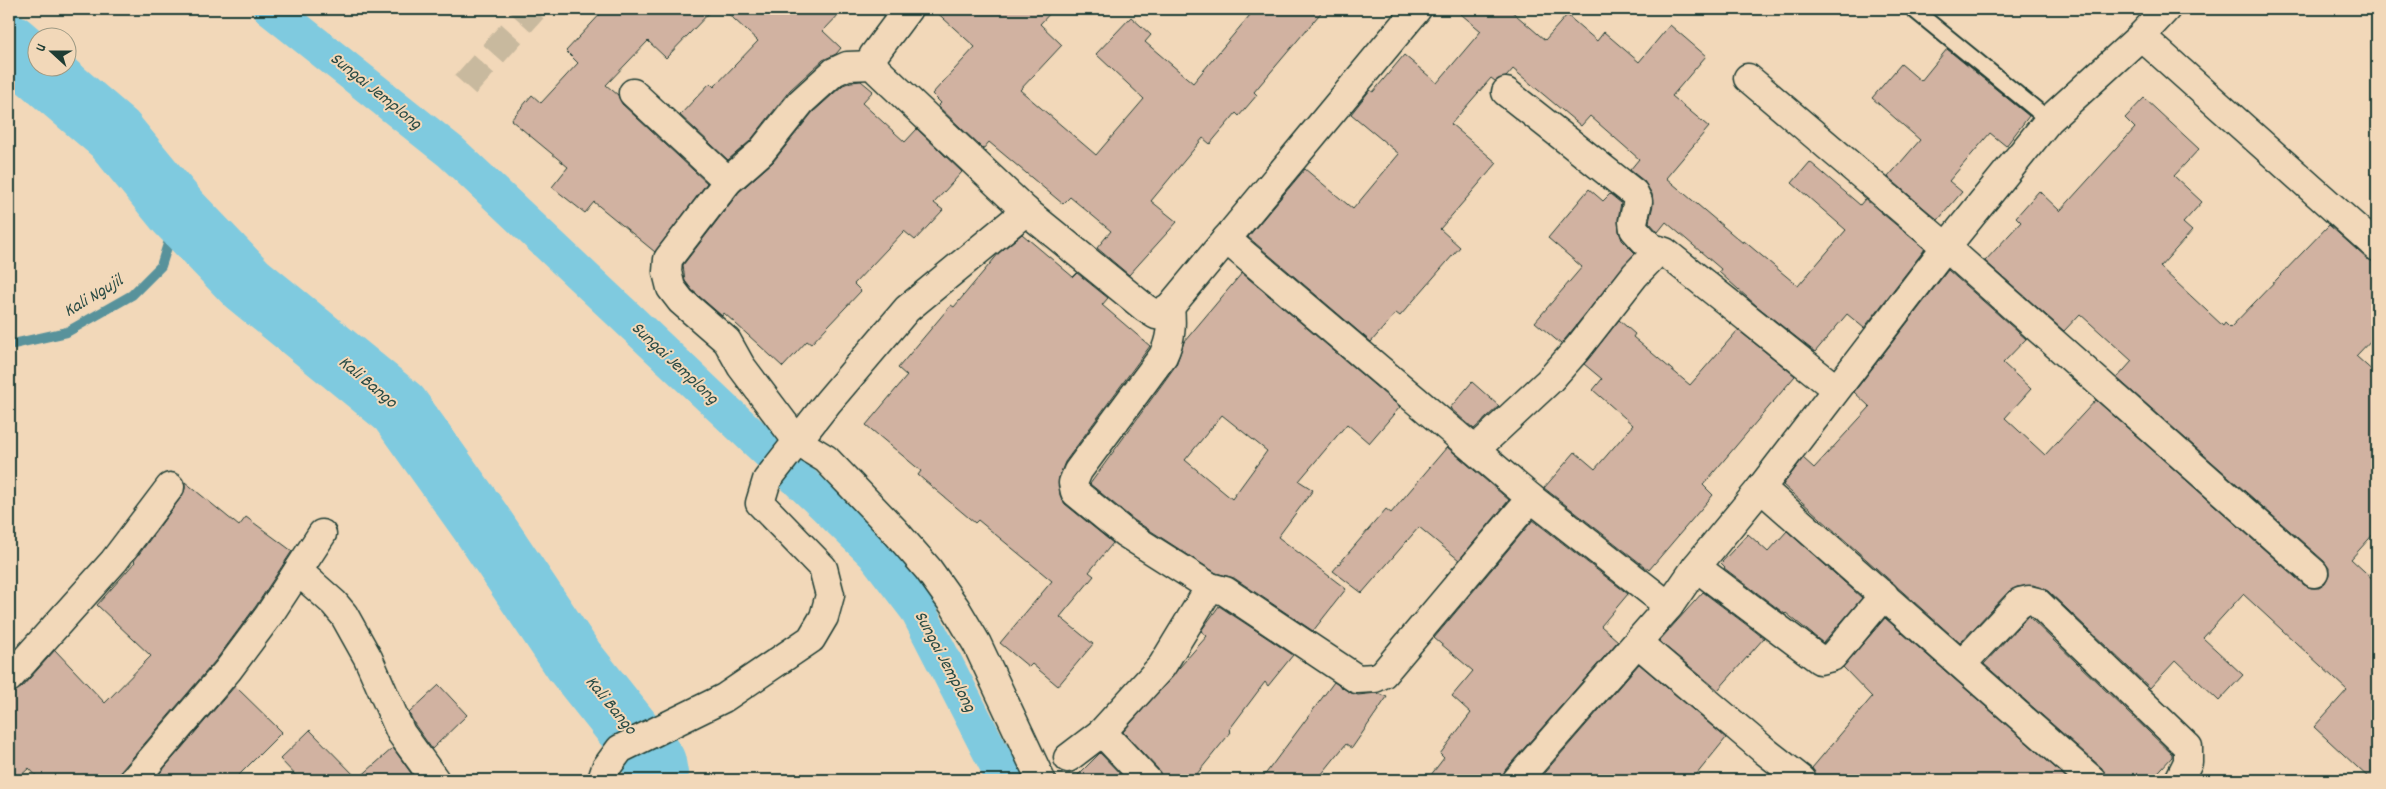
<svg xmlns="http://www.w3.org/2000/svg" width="2386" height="789" viewBox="0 0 2386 789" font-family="Dekko,sans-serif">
<rect width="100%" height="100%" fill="#f2d8b9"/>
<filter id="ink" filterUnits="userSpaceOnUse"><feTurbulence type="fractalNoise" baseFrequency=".02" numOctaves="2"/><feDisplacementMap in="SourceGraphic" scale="10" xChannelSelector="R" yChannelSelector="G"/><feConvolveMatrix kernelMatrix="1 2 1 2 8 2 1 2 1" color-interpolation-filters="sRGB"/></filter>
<g filter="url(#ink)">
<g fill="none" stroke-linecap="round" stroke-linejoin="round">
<polyline stroke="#59929b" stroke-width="10" points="9,345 67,332 132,295 161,266 178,212"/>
<polyline stroke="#7fcadf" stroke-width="36" points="271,9 451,152 824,504 875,554 917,609 1005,780"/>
<polyline stroke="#7fcadf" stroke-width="62" points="9,44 114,134 178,212 247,284 399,408 479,520 574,661 655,763 658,780"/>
</g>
<g fill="#d1b2a1" stroke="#1f3d34" fill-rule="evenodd">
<polygon points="605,9 713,9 666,58 648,41 606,85 618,95 622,104 707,183 655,252 594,202 585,213 552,187 568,167 511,120 532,95 541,103 578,63 566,51"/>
<polygon points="723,9 844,9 823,31 841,48 836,54 823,60 790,90 750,141 728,160 680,115 710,83 714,87 758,41"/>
<polygon points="933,9 1054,9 1040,24 1062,45 1020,90 1096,155 1144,99 1096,54 1131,17 1151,35 1145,42 1193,83 1255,9 1324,9 1254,92 1257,95 1239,116 1236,113 1210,144 1203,138 1151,201 1177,222 1129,275 1097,248 1111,231 1070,197 1063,204 989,142 983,149 938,106 941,103 932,94 975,47"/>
<polygon points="1455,9 1509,9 1545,40 1567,15 1597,41 1604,32 1639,62 1670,25 1706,56 1672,96 1709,127 1666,178 1743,243 1744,241 1798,286 1846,230 1792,183 1810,162 1860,205 1865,199 1925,249 1864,328 1847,314 1815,352 1758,307 1719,272 1721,269 1666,222 1658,232 1649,222 1653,205 1652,194 1644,181 1630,170 1639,159 1590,116 1581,126 1513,69 1506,77 1495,81 1491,78 1451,124 1497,163 1440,229 1460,247 1400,316 1396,313 1371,342 1248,237 1305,169 1353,209 1399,154 1351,114 1370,90 1373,92 1404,55 1437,83 1481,31"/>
<polygon points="1947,49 2029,116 2006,146 1990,133 1949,181 1962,192 1938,220 1888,177 1920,140 1872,98 1901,64 1921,81"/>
<polygon points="861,81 873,91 862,103 905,142 917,129 962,172 934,203 943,210 915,240 904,231 854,284 861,291 811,344 807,341 783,367 724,313 722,316 692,290 685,281 683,265 739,192 773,162 812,113 843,85 851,82"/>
<polygon points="2144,98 2199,149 2174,176 2202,202 2183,223 2192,231 2160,267 2223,326 2225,323 2230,328 2329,225 2367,259 2377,262 2377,334 2356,356 2377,375 2377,530 2351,559 2377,583 2377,780 2371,780 2314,727 2347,690 2243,594 2203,638 2243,675 2219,701 2176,660 2150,688 2048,591 2033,585 2017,587 2009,591 1960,643 1783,485 1803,458 1814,468 1870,407 1854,392 1948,270 2026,339 2003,363 2031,389 2005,418 2045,455 2096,400 2304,585 2311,588 2319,588 2325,584 2329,576 2329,568 2324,561 2117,378 2132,361 2080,314 2064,331 1985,261 2021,222 2016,217 2039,191 2060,211 2135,128 2125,118"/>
<polygon points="1589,189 1603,201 1610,194 1621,203 1618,219 1619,231 1622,240 1635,253 1561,344 1535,322 1582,267 1548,238"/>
<polygon points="1022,234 1073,277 1077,273 1108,298 1102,305 1150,346 1065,462 1059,477 1060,495 1065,504 1113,543 1089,572 1094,576 1060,617 1093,644 1058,686 1032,664 1029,667 1000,643 1052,581 978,520 975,523 918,475 921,471 866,425 907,376 898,368 951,305 954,307 999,253"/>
<path d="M1242 273 1400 407 1369 443 1347 424 1299 481 1313 490 1278 537 1346 589 1313 631 1234 578 1216 573 1134 520 1090 484 1176 365 1184 342ZM1222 415 1267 451 1232 499 1185 460Z"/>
<polygon points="1619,320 1635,334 1633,337 1690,385 1738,330 1795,376 1703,485 1713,495 1649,570 1544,488 1575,452 1595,469 1633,425 1593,390 1602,379 1584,364"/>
<polygon points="1472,382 1499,406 1474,429 1450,408"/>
<polygon points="1447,447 1509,500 1459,560 1419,527 1362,593 1333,571 1386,509 1391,513"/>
<polygon points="185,482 239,526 246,517 292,551 256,606 216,660 122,770 119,780 40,780 29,768 16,780 9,780 9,693 21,688 55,650 105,703 151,656 97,605 135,562 134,561 182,496 185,489"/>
<polygon points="1533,520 1628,594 1601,626 1618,641 1505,770 1502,780 1427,780 1444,758 1440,754 1471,713 1452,696 1473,671 1434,638"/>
<polygon points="1787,531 1862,598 1823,643 1786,613 1785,614 1724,568 1725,567 1721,563 1748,534 1768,552"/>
<polygon points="1703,592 1764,638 1718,690 1659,641"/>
<polygon points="1219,606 1293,655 1268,686 1265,682 1229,730 1231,732 1192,780 1162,780 1158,769 1123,732 1207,636 1201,631"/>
<polygon points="2028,616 2172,754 2172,757 2151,780 2107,780 2102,768 1984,664"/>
<polygon points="1885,618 2069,780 1817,780 1812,768 1872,697 1843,667"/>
<polygon points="1639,664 1726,738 1692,780 1538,780"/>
<polygon points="1334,682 1349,692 1358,695 1377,693 1387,697 1352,748 1346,744 1317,780 1261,780"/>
<polygon points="439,685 467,715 432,749 415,725 409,713"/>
<polygon points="235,686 282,732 234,780 154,780"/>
<polygon points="310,730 358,779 393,748 416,780 300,780 280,759"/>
<polygon points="1100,753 1126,780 1073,780"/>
</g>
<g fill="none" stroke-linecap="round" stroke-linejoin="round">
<polyline stroke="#c8b99e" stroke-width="28" stroke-dasharray="28 14" stroke-linecap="butt" points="465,85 533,9"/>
<defs>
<polyline id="lane" points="1913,9 2049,120"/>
<g id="street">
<polyline points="908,9 873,56 874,65 878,71 1026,211 1145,308 1156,315 1170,307 1417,9"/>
<polyline points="2141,36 2377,247"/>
<polyline points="874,65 847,66 834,72 801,102 761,152 728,181 668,259 667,272 671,288 681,301 727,341 741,366 798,442 826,459 894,530 928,569 955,607 977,644 1041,780"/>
<polyline points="1748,78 1946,247 2314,573"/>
<polyline points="1506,92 1634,193 1638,201 1633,222 1634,229 1655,252"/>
<polyline points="633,93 728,181"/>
<polyline points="1226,239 1531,498 1669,606"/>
<path d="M1170 307C1172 326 1171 339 1163 356L1078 471 1073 483 1075 492 1125 533 1210 587"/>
<polyline points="1475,450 1549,381 1578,348 1635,275 1659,250 1665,252 1836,389"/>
<polyline points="1761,488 2092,780"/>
<polyline points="1696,567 1820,660 1832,657 1884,595"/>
<polyline points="298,571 334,603 344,615 368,658 401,733 435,780"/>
<polyline points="1638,643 1765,751 1802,780"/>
<polyline points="1962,664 2020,602 2029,600 2037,602 2188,747 2188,762 2179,780"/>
<polyline points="9,678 114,561 170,487"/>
<polyline points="1102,732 1147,780"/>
<polyline points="1068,758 1102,732 1162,666 1210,587 1225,591 1357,679 1375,678 1383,674 1531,498"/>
<polyline points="134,780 228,670 269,615 322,534"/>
<polyline points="602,780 606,768 620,749 724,698 811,639 824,617 830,595 823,568 760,503 767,480 828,402 907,309 1026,211"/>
<polyline points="1517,780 1669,606 1696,567 1761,488 1946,247 2049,120 2141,36 2166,9"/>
</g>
</defs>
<use href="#lane" stroke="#1f3d34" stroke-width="19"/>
<use href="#street" stroke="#1f3d34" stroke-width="31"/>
<use href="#lane" stroke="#f2d8b9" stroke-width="15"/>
<use href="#street" stroke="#f2d8b9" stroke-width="28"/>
</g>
</g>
<g text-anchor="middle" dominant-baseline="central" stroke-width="4" stroke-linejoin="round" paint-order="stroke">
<g font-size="18" font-style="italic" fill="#294b45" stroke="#f2d8b9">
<text transform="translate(375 92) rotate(39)">Sungai Jemplong</text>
<text transform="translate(94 297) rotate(-31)">Kali Ngujil</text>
<text transform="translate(674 364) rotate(43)">Sungai Jemplong</text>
<text transform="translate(367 383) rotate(40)">Kali Bango</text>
<text transform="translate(944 662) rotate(62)">Sungai Jemplong</text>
<text transform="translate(610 706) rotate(51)">Kali Bango</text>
</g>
</g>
<rect width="2386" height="789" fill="none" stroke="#f2d8b9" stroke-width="30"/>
<rect x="15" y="15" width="2356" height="759" fill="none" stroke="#1f3d34" stroke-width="2" filter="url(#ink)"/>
<g transform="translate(52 52) rotate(291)"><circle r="24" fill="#f2d8b9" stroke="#9e9a84"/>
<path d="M0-4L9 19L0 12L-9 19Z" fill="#1f3d34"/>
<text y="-8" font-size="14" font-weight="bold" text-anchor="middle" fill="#1f3d34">U</text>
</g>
</svg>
